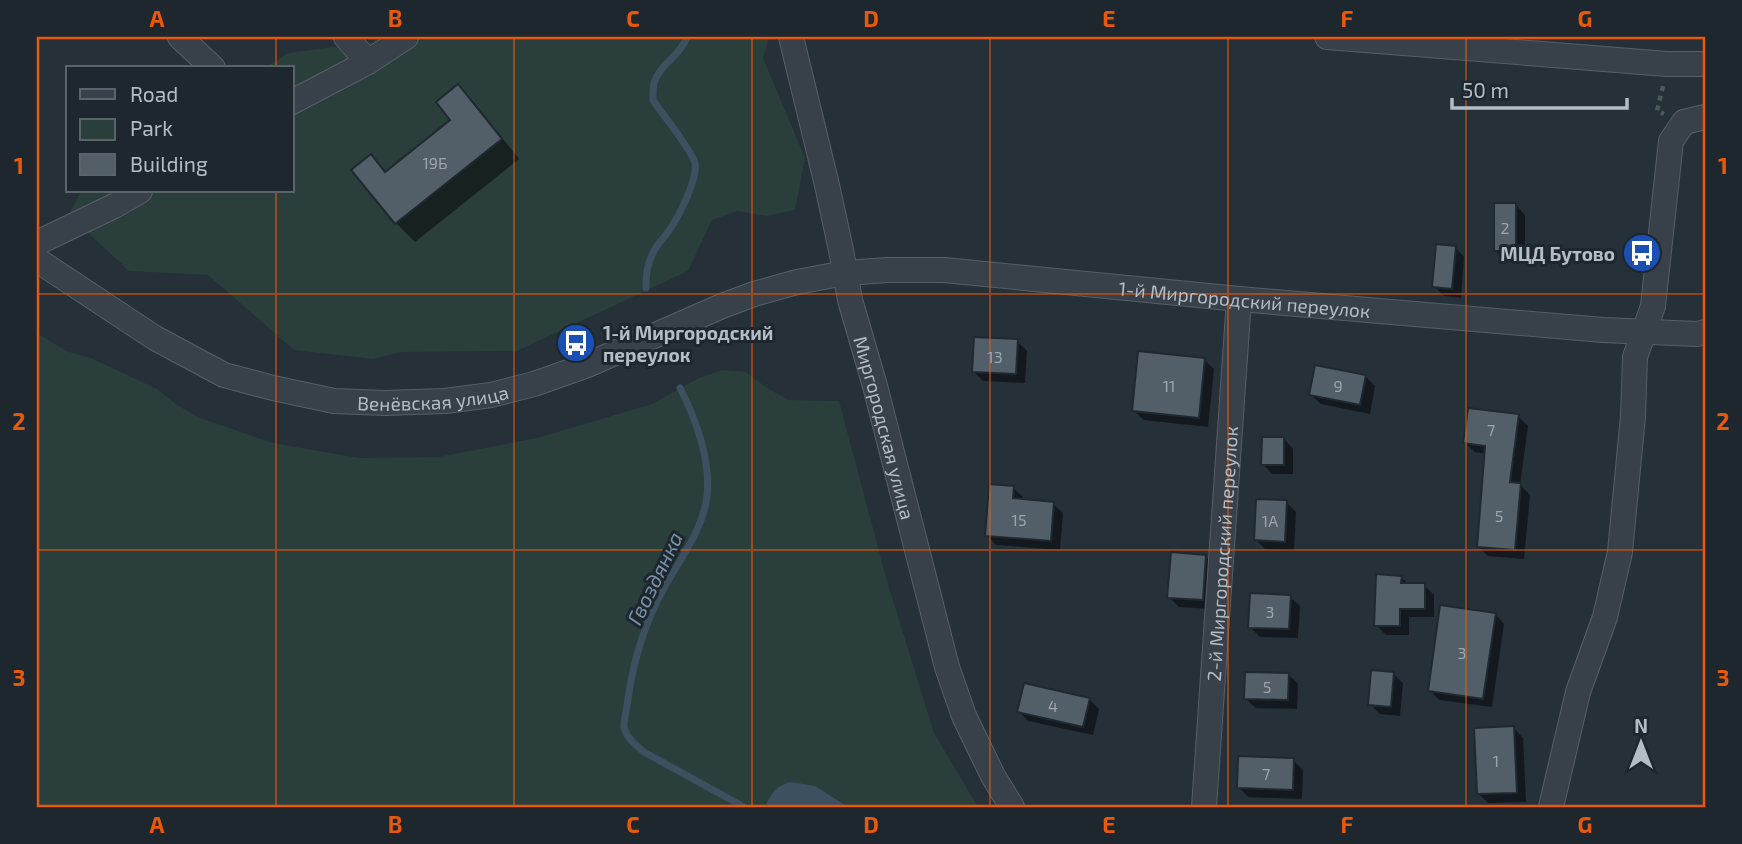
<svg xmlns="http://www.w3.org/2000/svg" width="1742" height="844" viewBox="0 0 1742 844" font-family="'Exo 2',sans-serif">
<rect width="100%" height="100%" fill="#253039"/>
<g fill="#2a3e3c">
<polygon points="378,37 769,37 763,58 805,158 795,210 766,216 737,211 712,220 688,271 517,351 401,352 373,359 294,350 208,275 129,271 69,215 81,191 292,191 292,68 265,68 288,53 373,42"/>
<polygon points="37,333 66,351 91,358 157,389 176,404 197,417 273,443 359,458 438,457 537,438 652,404 699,378 722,370 746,372 767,388 789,400 839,401 887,581 934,733 978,807 848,807 826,793 768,807 37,807"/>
</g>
<path fill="#3c5060" d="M791 782 815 786 848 807H765C772 793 775 786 791 782Z"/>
<g fill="#0007">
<polygon points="458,87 477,106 519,159 415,242 396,223 354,170 371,156 387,172 453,120"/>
<polygon points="1516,205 1525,215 1525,260 1505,260 1495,251"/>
<polygon points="1455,247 1464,257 1461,298 1444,296 1434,286"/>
<polygon points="1017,341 1027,351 1025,383 983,381 973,371"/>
<polygon points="1204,360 1214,369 1208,427 1144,420 1134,411"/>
<polygon points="1365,376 1375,386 1370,414 1321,404 1311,395"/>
<polygon points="1518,416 1528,426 1520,485 1530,495 1524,559 1488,556 1479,547 1486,454 1475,452 1465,443"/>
<polygon points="1284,439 1293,449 1293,474 1272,474 1263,464"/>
<polygon points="1013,488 1023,497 1022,501 1053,504 1063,513 1060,550 996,545 987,535"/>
<polygon points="1286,502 1296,512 1294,551 1265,549 1256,540"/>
<polygon points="1206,556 1215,566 1212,609 1179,607 1169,597"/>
<polygon points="1401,577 1409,585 1424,585 1434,595 1434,617 1409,617 1409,635 1386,635 1376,625"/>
<polygon points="1290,597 1300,606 1298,638 1260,637 1250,627"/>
<polygon points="1495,614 1504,624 1492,707 1439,700 1430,690"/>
<polygon points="1288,674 1298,684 1297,709 1256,708 1246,699"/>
<polygon points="1393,674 1403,683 1400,716 1380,714 1370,704"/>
<polygon points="1089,699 1099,709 1093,735 1028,721 1019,711"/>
<polygon points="1514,728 1523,738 1526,802 1488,803 1479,794"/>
<polygon points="1293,760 1303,770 1302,799 1248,797 1239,787"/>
</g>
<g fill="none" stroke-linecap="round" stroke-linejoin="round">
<g stroke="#3c5060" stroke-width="7">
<path d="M646 288C646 274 647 264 654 251 658 243 665 237 670 229 679 216 698 179 695 163 692 150 662 114 653 100 653 95 653 88 654 83 659 65 681 55 687 37"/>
<path d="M680 388C696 419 711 461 707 496 703 530 680 559 664 588 644 624 632 666 627 706 626 712 624 720 624 727 626 738 636 745 644 752L744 807"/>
</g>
</g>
<g fill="#525e68" stroke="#202830" stroke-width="2">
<polygon points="458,84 502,139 395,224 351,170 371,154 385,172 450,120 436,102"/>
<rect x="1494" y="203" width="22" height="48"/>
<polygon points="1436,244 1456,246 1452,289 1432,287"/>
<polygon points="974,337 1018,339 1016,374 972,372"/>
<polygon points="1138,351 1205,358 1199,418 1132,411"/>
<polygon points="1315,365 1366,375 1360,405 1309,395"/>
<polygon points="1468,408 1519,414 1510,482 1521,483 1515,550 1477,547 1485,446 1463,443"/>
<polygon points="1262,437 1284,437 1284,465 1261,465"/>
<polygon points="989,484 1014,486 1013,498 1054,502 1051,541 985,536"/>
<polygon points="1256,499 1287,500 1285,542 1254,540"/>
<polygon points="1171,552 1206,555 1203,600 1167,598"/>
<polygon points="1376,574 1402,576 1401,583 1425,583 1425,609 1400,609 1400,626 1374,626"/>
<polygon points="1250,593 1291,595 1289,629 1248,628"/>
<polygon points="1440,605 1496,613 1483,699 1428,691"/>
<polygon points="1371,670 1394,672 1391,707 1368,705"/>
<polygon points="1245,672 1289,673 1288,700 1244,699"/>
<polygon points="1024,683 1090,698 1083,727 1017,712"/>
<polygon points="1514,726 1517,793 1477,794 1474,728"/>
<polygon points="1238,756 1294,758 1293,790 1237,788"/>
</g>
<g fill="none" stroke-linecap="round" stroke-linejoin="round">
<defs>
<g id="minor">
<polyline points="180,37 213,68"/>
<polyline points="346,37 368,62"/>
<path id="s1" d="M791 37 827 185 841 250 850 300 875 386 947 667 964 716 993 776 1012 807"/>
<polyline points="1327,37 1667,64 1705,64"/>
<polyline points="292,102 368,62 406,37"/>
<polyline points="37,243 114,206 140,191"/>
<path id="s2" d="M37 260 155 338 224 375 273 388 334 401 385 403 445 401 491 395 534 384 585 366 722 306 754 294 797 282 845 273 888 270H944L1239 299 1603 330 1697 334 1705 332"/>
<path id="s3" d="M1204 807 1239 299"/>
<polyline points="1551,807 1578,692 1605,617 1620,552 1633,416 1635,357 1653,306 1671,141 1684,122 1705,117"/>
</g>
</defs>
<use href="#minor" stroke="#565f67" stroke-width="26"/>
<polyline stroke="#495a5a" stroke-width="4.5" stroke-dasharray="5 5" stroke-linecap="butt" points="1663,86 1657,111 1664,114"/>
<use href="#minor" stroke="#384149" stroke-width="24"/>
</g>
<path fill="none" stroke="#e8590c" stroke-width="2" stroke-opacity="0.55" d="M276 37V68M514 37V807M752 37V807M990 37V807M1228 37V807M1466 37V807M276 191V807M37 294H1705M37 550H1705"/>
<defs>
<symbol id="bus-disc" viewBox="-11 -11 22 22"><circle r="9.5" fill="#1a4fb4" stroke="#1e262e"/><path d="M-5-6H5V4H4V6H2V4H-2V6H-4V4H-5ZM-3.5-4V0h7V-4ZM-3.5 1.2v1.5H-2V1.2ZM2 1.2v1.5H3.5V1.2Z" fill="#fff"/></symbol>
</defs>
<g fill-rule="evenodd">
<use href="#bus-disc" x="1620" y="231" width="44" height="44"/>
<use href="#bus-disc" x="554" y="321" width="44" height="44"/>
</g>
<g text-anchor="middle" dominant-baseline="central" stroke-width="6" stroke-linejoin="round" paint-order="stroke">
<g font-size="16" fill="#9ca4ae">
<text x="435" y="162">19Б</text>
<text x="1505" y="227">2</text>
<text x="995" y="356">13</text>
<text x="1169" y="385">11</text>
<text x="1338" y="385">9</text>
<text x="1491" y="429">7</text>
<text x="1499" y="515">5</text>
<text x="1019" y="519">15</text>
<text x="1270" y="520">1А</text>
<text x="1270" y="611">3</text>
<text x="1462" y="652">3</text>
<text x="1267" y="686">5</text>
<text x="1053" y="705">4</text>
<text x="1496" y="760">1</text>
<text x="1266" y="773">7</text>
</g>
<g font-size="19" font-weight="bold" fill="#b4bcc5" stroke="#1e262e" text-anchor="end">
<text x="1615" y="253">МЦД Бутово</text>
<text x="603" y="332" text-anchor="start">1-й Миргородский<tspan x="603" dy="22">переулок</tspan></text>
</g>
<g font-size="19" fill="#b4bcc5" stroke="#1e262e">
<text stroke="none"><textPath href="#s2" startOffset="1267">1-й Миргородский переулок</textPath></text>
<text stroke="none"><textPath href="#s2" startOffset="432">Венёвская улица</textPath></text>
<text stroke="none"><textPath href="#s1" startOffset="402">Миргородская улица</textPath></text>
<text stroke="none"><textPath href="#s3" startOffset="254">2-й Миргородский переулок</textPath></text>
</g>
<g font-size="21" font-style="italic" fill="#7791a5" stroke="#1e262e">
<text transform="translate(654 578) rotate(-64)">Гвоздянка</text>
</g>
</g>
<rect width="1742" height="844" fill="none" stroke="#1e262e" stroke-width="77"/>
<rect x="66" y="66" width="228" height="126" fill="#1e262e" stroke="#5a626a" stroke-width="2"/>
<rect x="80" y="89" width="35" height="10" fill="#384149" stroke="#5a626a" stroke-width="2"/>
<text x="130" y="102" font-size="21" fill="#b4bcc5">Road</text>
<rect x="80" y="119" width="35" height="21" fill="#2a3e3c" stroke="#5a626a" stroke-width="2"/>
<text x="130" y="136" font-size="21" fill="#b4bcc5">Park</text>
<rect x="80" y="154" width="35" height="21" fill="#525e68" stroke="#5a626a" stroke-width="2"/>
<text x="130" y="172" font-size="21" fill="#b4bcc5">Building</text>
<g transform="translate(1641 743)" stroke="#1e262e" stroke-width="5" paint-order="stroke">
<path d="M0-5L12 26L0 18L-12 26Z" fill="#b4bcc5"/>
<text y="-10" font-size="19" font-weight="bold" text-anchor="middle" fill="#b4bcc5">N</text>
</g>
<path d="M1452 98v10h175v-10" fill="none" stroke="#b4bcc5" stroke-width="3.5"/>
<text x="1462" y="98" font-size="21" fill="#b4bcc5" stroke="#1e262e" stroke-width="5" paint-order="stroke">50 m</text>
<rect x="38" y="38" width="1666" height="768" fill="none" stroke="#e8590c" stroke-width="2.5"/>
<g font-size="23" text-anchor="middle" font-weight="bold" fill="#e8590c">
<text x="157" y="27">A</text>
<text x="395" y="27">B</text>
<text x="633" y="27">C</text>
<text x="871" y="27">D</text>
<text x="1109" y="27">E</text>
<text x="1347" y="27">F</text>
<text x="1585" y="27">G</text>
<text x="19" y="174">1</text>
<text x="1723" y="174">1</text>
<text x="19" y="430">2</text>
<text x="1723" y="430">2</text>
<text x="19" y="686">3</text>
<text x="1723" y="686">3</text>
<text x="157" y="833">A</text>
<text x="395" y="833">B</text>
<text x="633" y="833">C</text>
<text x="871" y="833">D</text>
<text x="1109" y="833">E</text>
<text x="1347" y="833">F</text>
<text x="1585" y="833">G</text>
</g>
</svg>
